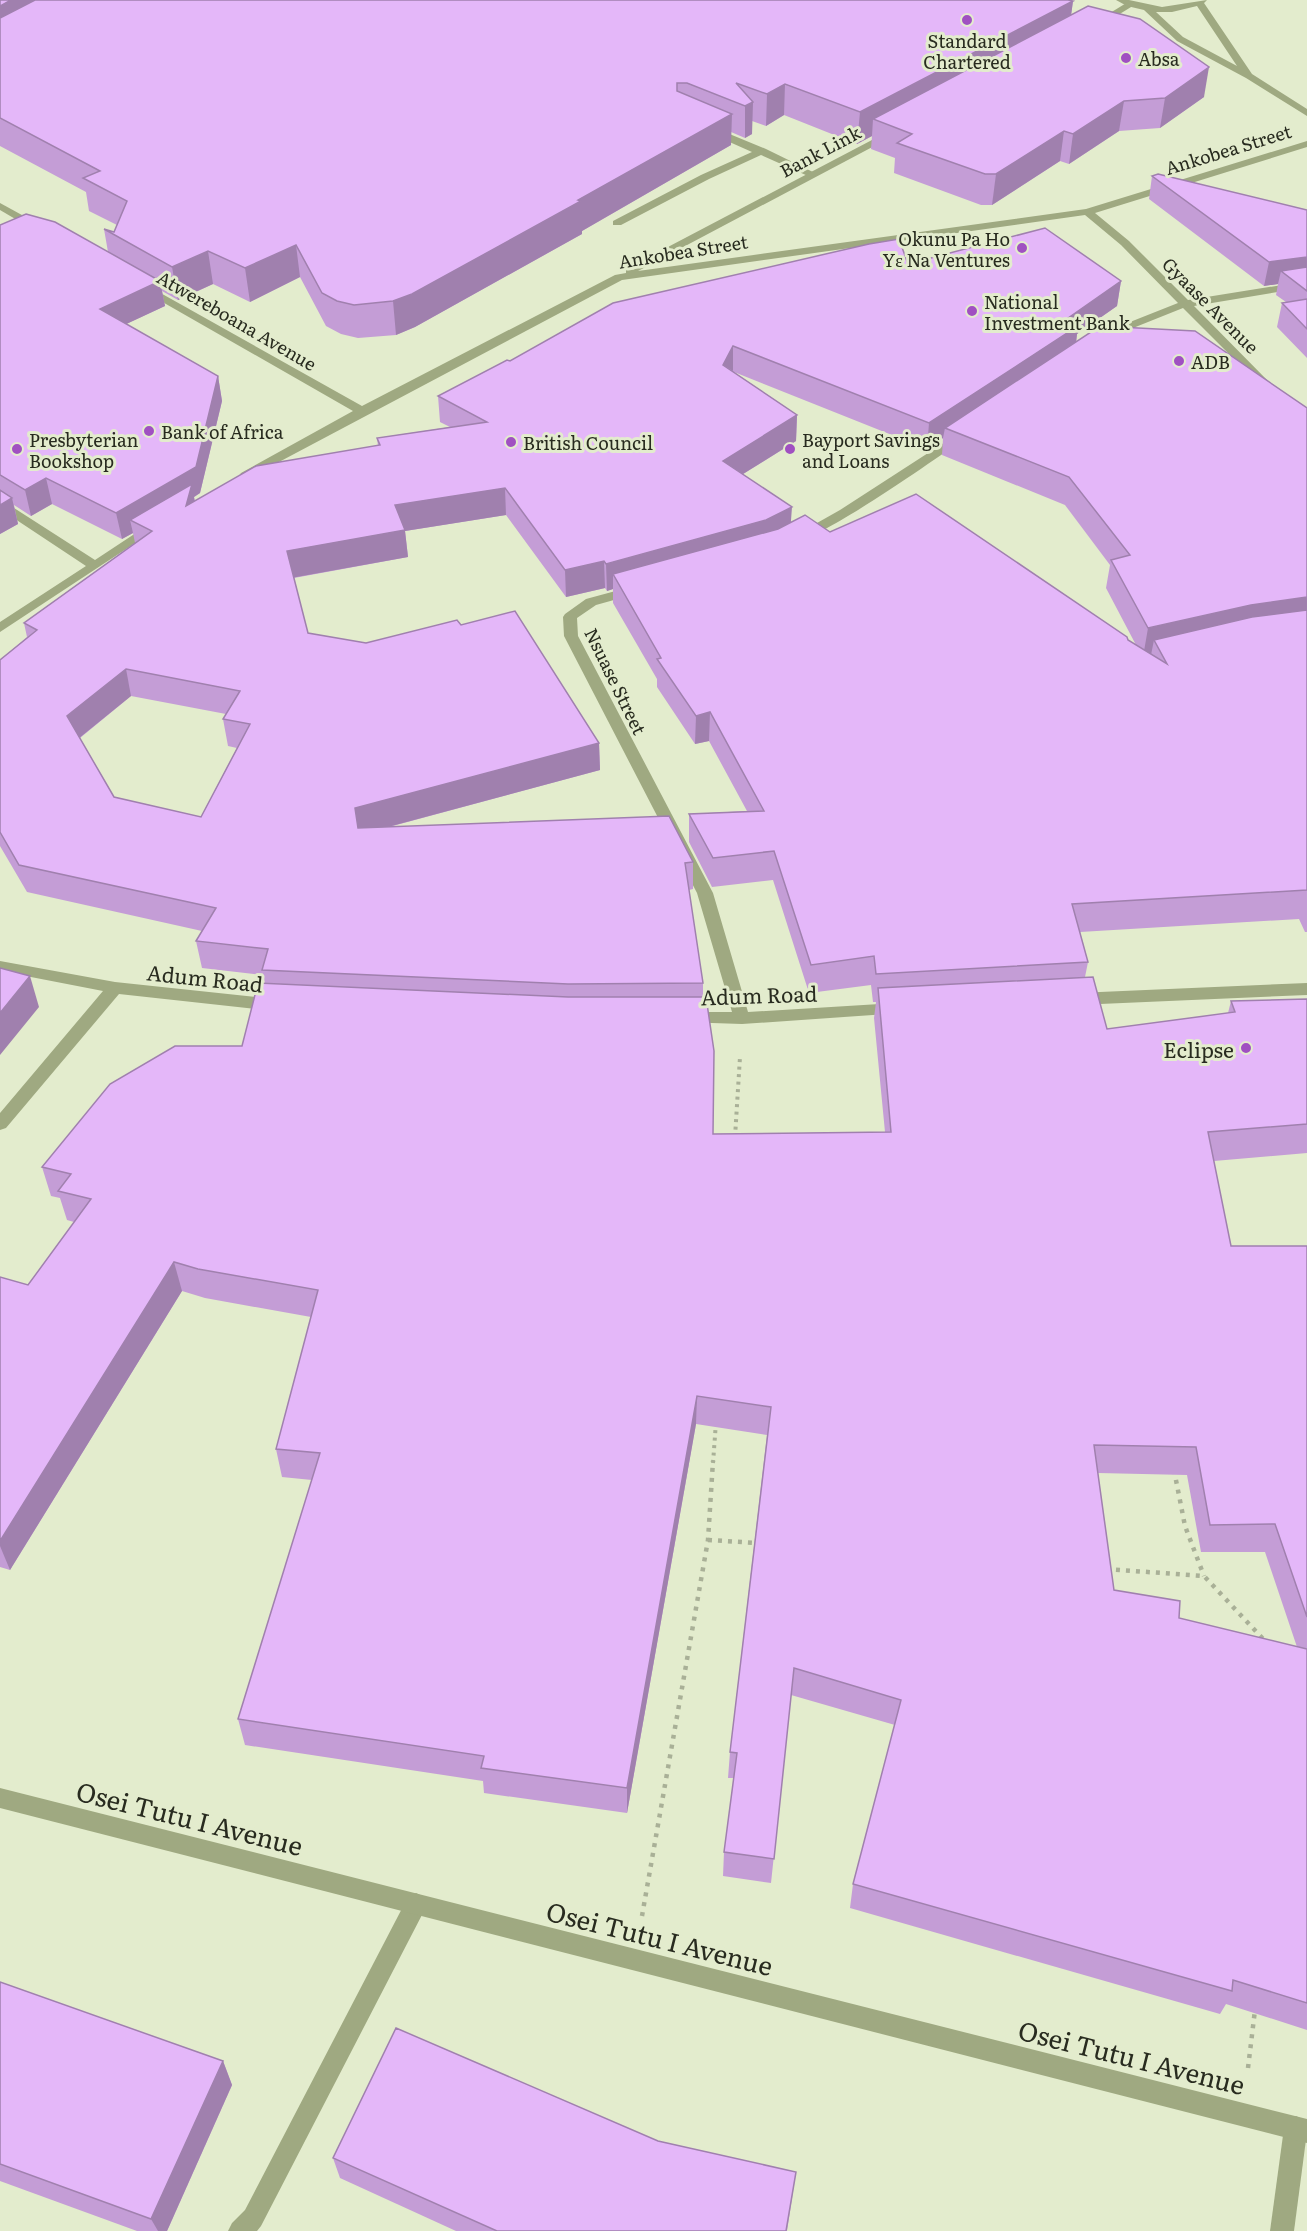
<svg xmlns="http://www.w3.org/2000/svg" width="1307" height="2231" viewBox="0 0 1307 2231" font-family="Literata,serif">
<rect width="100%" height="100%" fill="#e3eccd"/>
<g fill="none" stroke-linecap="round" stroke-linejoin="round">
<g stroke="#a9b097" stroke-width="4" stroke-dasharray="3 4.5" stroke-linecap="butt">
<polyline points="735,1137 740,1057"/>
<polyline points="713,1463 716,1422"/>
</g>
<g stroke="#a9b097" stroke-width="4.5" stroke-dasharray="4 6" stroke-linecap="butt">
<polyline points="1174,1470 1185,1526 1204,1576"/>
<polyline points="708,1540 758,1543"/>
<polyline points="1106,1569 1204,1576 1265,1641"/>
<polyline points="642,1916 708,1540 713,1461"/>
<polyline points="1248,2068 1255,2010"/>
</g>
<g fill="#9fa981" fill-rule="evenodd">
<polygon points="707,128 715,128 766,149 817,174 808,176 761,155 709,179 621,225 613,225 613,221 701,175 752,152 707,132"/>
<polygon points="416,1893 424,1897 427,1904 424,1911 261,2226 257,2231 228,2231 232,2223 245,2210 408,1897"/>
<polygon points="1296,2116 1304,2120 1307,2132 1294,2231 1270,2231 1284,2128 1288,2120"/>
</g>
<g fill="#9fa981" fill-rule="evenodd">
<polygon points="1128,2 1136,4 1100,26 1092,24"/>
<polygon points="891,130 896,133 895,135 638,271 1086,209 1307,141 1307,147 1095,213 1129,241 1188,300 1307,281 1307,287 1194,306 1270,383 1268,385 1260,385 1183,308 1133,328 1112,340 1104,340 1104,336 1125,324 1178,303 1121,245 1085,215 622,280 245,480 239,476 241,473 353,411 138,288 140,286 148,286 362,406 615,275 626,273 626,269"/>
<polygon points="0,203 42,226 43,228 38,231 34,230 0,210"/>
<path d="M959 433 963 434V440C939 456 816 544 796 539L794 536 840 510Z"/>
<polygon points="0,499 95,560 148,525 152,524 158,528 0,632 0,622 86,566 0,509"/>
<polygon points="634,586 639,587 641,590 639,593 596,605 577,618 578,636 713,893 748,1012 896,1003 902,1005 904,1009 902,1013 742,1024 682,1022 680,1018 682,1014 688,1012 732,1012 697,893 564,636 563,617 565,614 586,599"/>
<polygon points="0,961 115,982 275,999 281,1001 283,1005 281,1009 275,1011 119,994 6,1128 0,1130 0,1113 103,991 0,971"/>
<polygon points="1307,983 1307,995 1077,1005 1071,1003 1069,999 1071,995 1077,993"/>
</g>
<g fill="#9fa981" fill-rule="evenodd">
<path d="M1116 0H1129L1162 7 1207 0 1204 3 1252 74 1307 109V116L1246 78 1177 41 1144 10 1127 6ZM1197 6 1237 66 1183 37 1156 12H1172Z"/>
<polygon points="0,1788 1307,2119 1307,2143 0,1808"/>
</g>
</g>
<g fill="#c49dd6" fill-rule="evenodd">
<path d="M0 0 1073 1 1071 15 1204 97 1160 128 1119 131 1069 164 1060 161 992 205H981L894 173 895 158 871 149 872 136 857 144 784 115 766 126 752 121V134L745 138 731 132V145L582 231V234L415 327 396 335 358 338 341 334 326 326 300 277 250 302 213 284 178 300 162 291 165 306 126 324 218 376 222 401 200 493 194 497 195 501 378 446 377 438 450 427 440 422 438 396 510 361 908 264 1121 281 1117 306 1077 334 1076 342 1307 408V932H1305L1299 919 1080 932 1088 962 1085 977 1107 1029 1228 1013 1231 1001 1307 999V1153L1214 1161 1231 1246H1307V2030L1226 2004 1220 2014 850 1908 853 1884 895 1725 791 1695 771 1883 723 1876 724 1852 734 1778H728L730 1752 767 1435 696 1424 627 1813 484 1793 483 1781 245 1745 238 1719 312 1480 282 1477 276 1449 311 1317 205 1298 182 1291 10 1570 0 1567V1277L28 1285 74 1222 67 1220 60 1198 51 1196 42 1167 242 1046 265 983 263 975 202 968 196 941 202 931 27 892 0 846V660L27 637 24 623 135 543 133 533 122 539 52 504 31 516 14 505 18 524 0 534V225L108 252 104 229 114 232 117 225 89 211 86 192 0 146ZM734 372 927 449 943 438 942 455 1065 505 1110 565 1106 588 1136 645 1128 640 830 532 791 522 743 474 796 441 797 415ZM506 515 566 597 605 588 607 591 613 589V603L657 679V687L695 744 709 741 747 811 689 814V842L712 887 773 880 809 993 871 985 873 1002H876L874 1018 885 1132 713 1134 703 997V983L689 890 693 889V862L389 827 600 770 599 743 461 625 366 643 308 633 294 578 408 557 405 531ZM131 696 226 714 223 719 228 746 237 748 201 817 114 797 80 738ZM1098 1473 1187 1475 1201 1552H1265L1297 1647 1179 1618 1114 1590Z"/>
<polygon points="1152,176 1307,210 1307,358 1277,327 1282,303 1286,302 1276,295 1278,284 1264,286 1149,199"/>
<polygon points="0,1982 223,2061 232,2085 167,2231 137,2231 0,2181"/>
<polygon points="658,2141 796,2172 787,2231 456,2231 340,2178 333,2158"/>
</g>
<g fill="#a080ae">
<polygon points="11,0 83,0 0,40 0,6"/>
<polygon points="1073,1 1069,31 873,119 872,136 857,144 860,112"/>
<polygon points="1209,67 1204,97 1160,128 1165,98"/>
<polygon points="785,84 784,115 766,126 767,94"/>
<polygon points="1124,101 1119,131 1069,164 1073,134"/>
<polygon points="753,102 752,134 745,138 745,106"/>
<polygon points="732,114 731,145 582,231 582,234 415,327 396,335 393,301 578,200"/>
<polygon points="1064,131 1060,161 992,205 996,174"/>
<polygon points="296,245 300,277 250,302 245,268"/>
<polygon points="208,251 213,284 178,300 172,267"/>
<polygon points="1307,257 1307,279 1281,271 1278,284 1264,286 1269,262"/>
<polygon points="160,281 165,306 105,334 100,309"/>
<polygon points="1121,281 1117,306 1077,334 1075,352 945,428 943,438 927,449 929,423 1058,325"/>
<polygon points="733,346 733,371 723,365"/>
<polygon points="218,376 222,401 200,493 194,497 196,511 130,520 133,533 122,539 116,513"/>
<polygon points="797,415 796,441 722,487 723,461"/>
<polygon points="46,478 52,504 31,516 25,490"/>
<polygon points="505,488 506,515 405,531 408,557 291,578 287,551 395,505"/>
<polygon points="12,498 18,524 0,534 0,505"/>
<polygon points="792,507 790,534 613,574 613,589 607,591 606,564"/>
<polygon points="604,561 605,588 566,597 565,570"/>
<polygon points="1307,597 1307,625 1154,640 1151,655 1143,657 1148,628 1251,605"/>
<polygon points="126,669 131,696 73,743 67,716"/>
<polygon points="710,712 709,741 695,744 696,716"/>
<polygon points="599,743 600,770 358,835 355,808"/>
<polygon points="30,976 39,1007 0,1055 0,1013"/>
<polygon points="174,1262 182,1291 10,1570 0,1546 0,1541"/>
<polygon points="697,1396 696,1424 627,1813 627,1788"/>
<polygon points="223,2061 232,2085 167,2231 158,2231 151,2219"/>
</g>
<g fill="#e4b7f9" stroke="#a080ae" stroke-width="1.5" fill-rule="evenodd">
<polygon points="0,0 11,0 0,6"/>
<polygon points="35,0 1068,0 1073,1 860,112 785,84 767,94 736,83 753,102 745,106 687,83 677,83 677,91 732,114 578,200 581,201 412,294 393,301 354,305 337,301 322,293 296,245 245,268 208,251 172,267 104,229 114,232 127,201 83,178 100,171 0,118 0,18"/>
<polygon points="1088,6 1140,19 1209,67 1165,98 1124,101 1073,134 1064,131 996,174 985,174 897,143 912,134 873,119"/>
<polygon points="1158,174 1307,210 1307,257 1269,262 1152,176"/>
<polygon points="26,214 55,222 160,281 100,309 218,376 196,467 116,513 46,478 25,490 0,475 0,225"/>
<path d="M1045 228 1121 281 1058 325 1078 326 929 423 733 346 723 365 797 415 723 461 792 507 766 520 606 564 604 561 565 570 505 488 395 505 405 530 287 551 308 633 366 643 457 620 461 625 515 611 599 743 355 808 358 828 669 816 693 862 685 863 703 983 568 984 262 970 268 949 196 941 216 908 19 865 0 832V660L37 630 24 623 152 531 130 520 192 484 186 506 256 466 380 445 377 438 487 422 438 396 507 360 510 361 613 303 869 244 899 239 908 264ZM126 669 240 691 223 719 250 724 201 817 114 797 67 716Z"/>
<polygon points="1307,267 1307,291 1281,271"/>
<polygon points="1307,299 1307,329 1282,303"/>
<polygon points="1100,326 1195,331 1307,408 1307,597 1251,605 1148,628 1111,560 1130,555 1069,477 945,428"/>
<polygon points="0,490 12,498 0,505"/>
<polygon points="916,494 1127,637 1128,640 1167,664 1154,640 1252,617 1307,610 1307,890 1072,904 1088,962 876,974 874,956 811,965 774,851 713,858 689,814 764,811 710,712 696,716 657,659 661,658 613,574 778,529 805,515 830,532"/>
<polygon points="0,968 30,976 0,1013"/>
<polygon points="1093,977 1107,1029 1235,1012 1231,1001 1307,999 1307,1124 1208,1132 1231,1246 1307,1246 1307,1617 1275,1524 1210,1525 1196,1447 1094,1445 1114,1590 1180,1601 1179,1618 1307,1649 1307,2003 1233,1980 1232,1991 853,1884 901,1700 794,1668 774,1859 724,1852 737,1753 730,1752 771,1407 697,1396 627,1788 481,1768 484,1756 238,1719 320,1453 276,1449 318,1290 198,1269 174,1262 0,1541 0,1277 28,1285 91,1199 58,1191 71,1174 42,1167 110,1084 175,1046 242,1046 258,983 568,997 706,997 714,1051 713,1134 891,1132 878,988"/>
<polygon points="0,1982 223,2061 151,2219 0,2164"/>
<polygon points="396,2028 658,2141 796,2172 786,2231 497,2231 333,2158"/>
</g>
<g fill="#a050c1" stroke="#e3eccd" stroke-width="2">
<circle cx="967" cy="20" r="6"/>
<circle cx="1126" cy="58" r="6"/>
<circle cx="1022" cy="248" r="6"/>
<circle cx="972" cy="311" r="6"/>
<circle cx="1179" cy="361" r="6"/>
<circle cx="149" cy="431" r="6"/>
<circle cx="511" cy="442" r="6"/>
<circle cx="17" cy="449" r="6"/>
<circle cx="790" cy="449" r="6"/>
<circle cx="1246" cy="1048" r="6"/>
</g>
<g text-anchor="middle" dominant-baseline="central" stroke-width="6" stroke-linejoin="round" paint-order="stroke">
<g font-size="18" fill="#282b1f" stroke="#e3eccd" text-anchor="start">
<text x="967" y="40" text-anchor="middle">Standard<tspan x="967" dy="21">Chartered</tspan></text>
<text x="1138" y="58">Absa</text>
<text x="1010" y="238" text-anchor="end">Okunu Pa Ho<tspan x="1010" dy="21">Yɛ Na Ventures</tspan></text>
<text x="984" y="301">National<tspan x="984" dy="21">Investment Bank</tspan></text>
<text x="1191" y="361">ADB</text>
<text x="161" y="431">Bank of Africa</text>
<text x="29" y="439">Presbyterian<tspan x="29" dy="21">Bookshop</tspan></text>
<text x="802" y="439">Bayport Savings<tspan x="802" dy="21">and Loans</tspan></text>
<text x="523" y="442">British Council</text>
</g>
<g font-size="18" fill="#282b1f" stroke="#e3eccd">
<text transform="translate(1228 149) rotate(-17)">Ankobea Street</text>
<text transform="translate(820 151) rotate(-28)">Bank Link</text>
<text transform="translate(683 251) rotate(-9)">Ankobea Street</text>
<text transform="translate(1211 305) rotate(45)">Gyaase Avenue</text>
<text transform="translate(237 320) rotate(30)">Atwereboana Avenue</text>
<text transform="translate(616 681) rotate(64)">Nsuase Street</text>
</g>
<g font-size="21" fill="#282b1f" stroke="#e3eccd">
<text transform="translate(205 977) rotate(6)">Adum Road</text>
<text transform="translate(759 994) rotate(-2)">Adum Road</text>
</g>
<g font-size="21" fill="#282b1f" stroke="#e3eccd" text-anchor="end">
<text x="1234" y="1048">Eclipse</text>
</g>
<g font-size="26" fill="#282b1f" stroke="#e3eccd">
<text transform="translate(190 1817) rotate(14)">Osei Tutu I Avenue</text>
<text transform="translate(660 1937) rotate(14)">Osei Tutu I Avenue</text>
<text transform="translate(1132 2056) rotate(14)">Osei Tutu I Avenue</text>
</g>
</g>
</svg>
